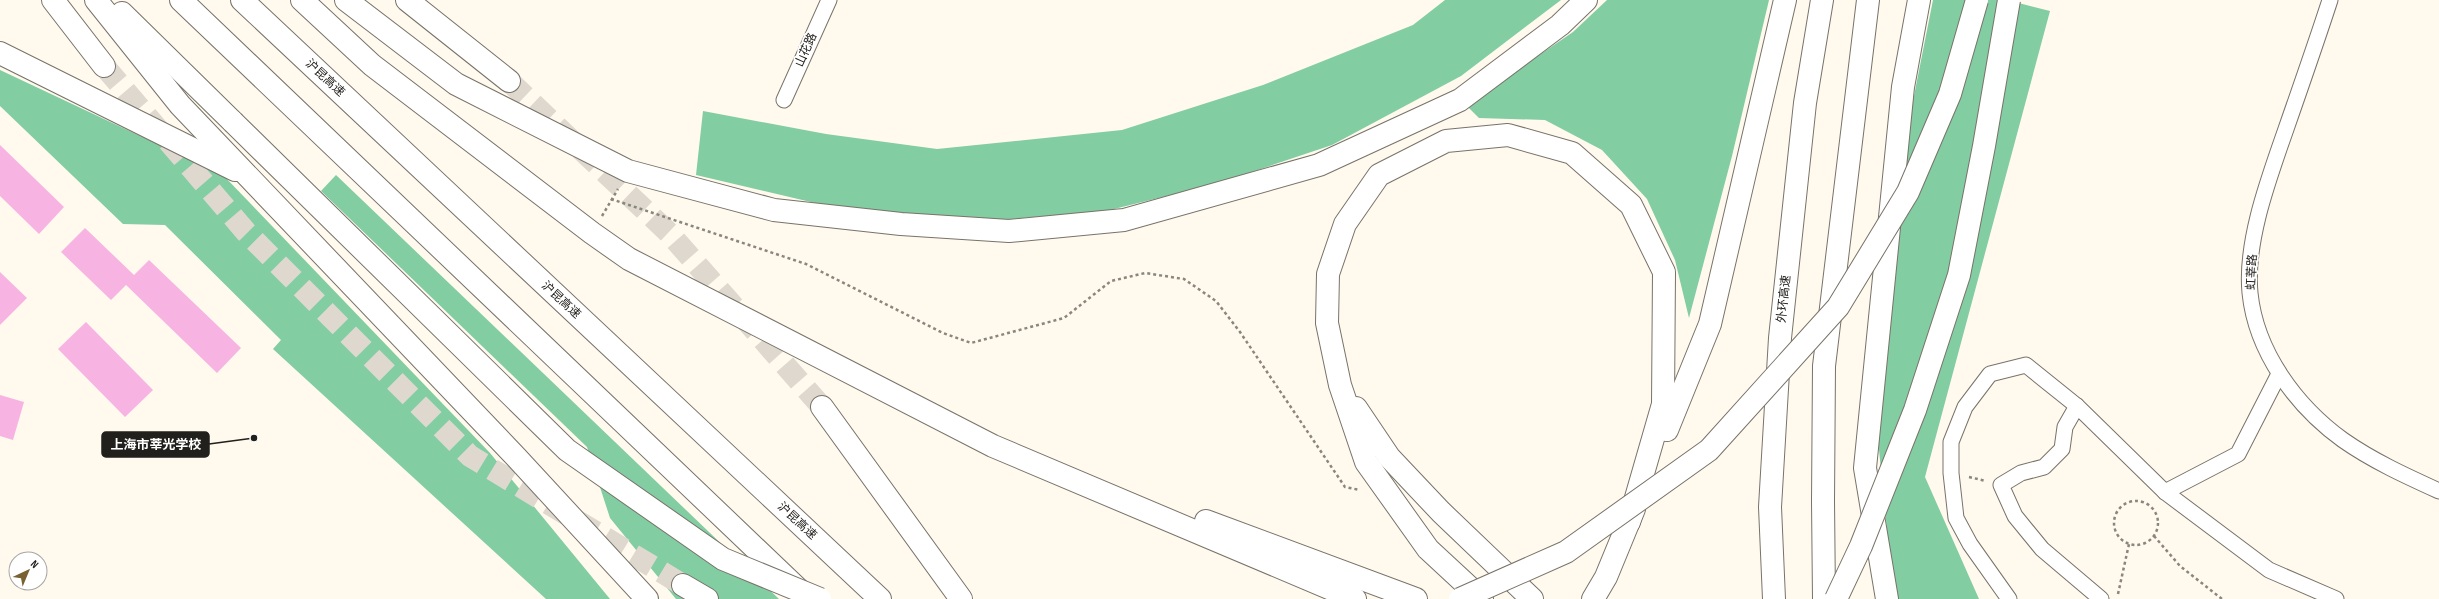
<svg xmlns="http://www.w3.org/2000/svg" width="2439" height="599" viewBox="0 0 2439 599" font-family="'Sofia Sans Condensed','Noto Sans SC',sans-serif">
<rect width="100%" height="100%" fill="#fff9ee"/>
<g fill="#82cda2">
<polygon points="1445,0 1561,0 1461,76 1332,145 1219,183 1106,211 975,222 845,210 696,175 703,111 826,134 937,149 1122,130 1263,85 1413,25"/>
<polygon points="1607,0 1769,0 1732,156 1689,318 1675,260 1647,199 1602,150 1545,120 1479,118 1466,105 1573,32"/>
<polygon points="1933,0 2007,0 2050,11 1925,477 1979,599 1899,599 1892,580 1877,430 1910,116"/>
<polygon points="0,70 223,175 490,453 610,599 546,599 273,349 281,340 165,225 123,224 0,106"/>
<polygon points="336,175 779,599 676,599 610,518 587,447 321,191"/>
</g>
<g fill="#f7b4e3">
<polygon points="0,145 64,207 39,234 0,196"/>
<polygon points="85,228 134,275 149,260 241,348 217,373 126,285 111,300 61,252"/>
<polygon points="0,272 27,298 0,325"/>
<polygon points="86,322 153,390 125,417 58,349"/>
<polygon points="0,395 24,402 13,440 0,436"/>
</g>
<g fill="none" stroke-linecap="round" stroke-linejoin="round">
<g stroke="#ded8ce" stroke-width="22" stroke-dasharray="22 11" stroke-linecap="butt">
<polyline points="104,66 246,232 470,456 683,585"/>
<polyline points="509,81 670,234 822,407"/>
</g>
<defs>
<g id="minor">
<path d="M2330 0C2316 43 2301 86 2286 129 2269 178 2245 241 2250 293 2256 352 2296 406 2343 440 2373 461 2406 476 2439 491"/>
<polyline points="784,100 829,0"/>
<polyline points="2165,492 2238,454 2279,374"/>
<polyline points="2009,599 1970,544 1956,518 1951,473 1951,442 1965,407 1990,374 2026,365 2077,406"/>
<polyline points="2101,599 2042,549 2015,516 2001,485 2021,473 2044,467 2062,449 2065,427 2077,406 2165,492 2269,570 2336,599"/>
</g>
<g id="motorway">
<polyline points="53,0 104,66"/>
<polyline points="96,0 180,105 516,457 647,599"/>
<polyline points="181,0 799,590"/>
<polyline points="242,0 880,599"/>
<polyline points="302,0 372,65 592,233 629,259 993,446 1355,599"/>
<polyline points="346,0 456,84 628,171 774,210 901,224 1009,231 1124,220 1319,165 1460,100 1560,25 1586,0"/>
<polyline points="407,0 509,81"/>
<polyline points="122,13 233,122"/>
<polyline points="0,53 235,170"/>
<polyline points="822,407 961,599"/>
<polyline points="1356,408 1389,457 1441,512 1532,599"/>
<polyline points="1667,430 1710,324 1785,0"/>
<polyline points="1206,521 1416,599"/>
<polyline points="683,585 707,599"/>
<polyline points="1482,599 1428,549 1366,462 1340,385 1327,323 1328,274 1345,224 1379,175 1446,141 1508,135 1572,153 1631,205 1664,272 1663,404 1629,522"/>
<polyline points="1593,599 1606,577 1634,509"/>
<polyline points="1774,599 1770,507 1780,338 1805,103 1822,0"/>
<polyline points="1824,599 1823,501 1824,366 1868,0"/>
<polyline points="1887,599 1865,468 1903,87 1919,0"/>
</g>
</defs>
<use href="#minor" stroke="#787369" stroke-width="17"/>
<use href="#motorway" stroke="#787369" stroke-width="24"/>
<g stroke="#89867e" stroke-width="2.5" stroke-dasharray="3 3" stroke-linecap="butt">
<polyline points="611,199 806,264 943,333 971,343 1064,318 1111,281 1145,273 1184,279 1216,301 1240,332 1345,487 1360,490"/>
<polyline points="602,216 618,189"/>
<polyline points="1969,477 1986,481"/>
<circle cx="2136" cy="523" r="22"/>
<polyline points="2154,536 2180,566 2222,599"/>
<polyline points="2118,594 2129,544"/>
</g>
<use href="#minor" stroke="#fff" stroke-width="15"/>
<use href="#motorway" stroke="#fff" stroke-width="22"/>
<defs>
<g id="motorway-bridge">
<polyline points="233,122 567,450 723,559 820,599"/>
<polyline points="1460,599 1566,552 1709,450 1838,307 1908,192 1950,94 1977,0"/>
<polyline points="1836,599 1861,546 1915,410 1959,275 1984,146 2009,0"/>
</g>
</defs>
<use href="#motorway-bridge" stroke="#787369" stroke-width="24" stroke-linecap="butt"/>
<use href="#motorway-bridge" stroke="#fff" stroke-width="22"/>
</g>
<g text-anchor="middle" dominant-baseline="central" stroke-width="3.5" stroke-linejoin="round" paint-order="stroke">
<g font-size="12" fill="#22201c" stroke="#fff">
<text transform="translate(806 50) rotate(-66)">山花路</text>
<text transform="translate(325 78) rotate(43)">沪昆高速</text>
<text transform="translate(2252 272) rotate(-87)">虹莘路</text>
<text transform="translate(1784 299) rotate(-84)">外环高速</text>
<text transform="translate(561 300) rotate(43)">沪昆高速</text>
<text transform="translate(797 521) rotate(43)">沪昆高速</text>
</g>
</g>
<path fill="none" stroke="#22201c" stroke-width="1.5" d="M254 438L209 444"/>
<circle fill="#22201c" stroke="#fff" stroke-width="1.5" cx="254" cy="438" r="4"/>
<rect fill="#22201c" stroke="#22201c" stroke-width="1.5" x="102" y="432" width="107" height="25" rx="4"/>
<g font-size="13" text-anchor="middle" font-weight="bold" fill="#fff">
<text x="156" y="449">上海市莘光学校</text>
</g>
<g transform="translate(28 571) rotate(44)"><circle r="19" fill="#ffffff" stroke="#a7a6a4"/>
<path d="M0-3L7 15L0 10L-7 15Z" fill="#796232"/>
<text y="-6" font-size="11" font-weight="bold" text-anchor="middle" fill="#22201c">N</text>
</g>
</svg>
